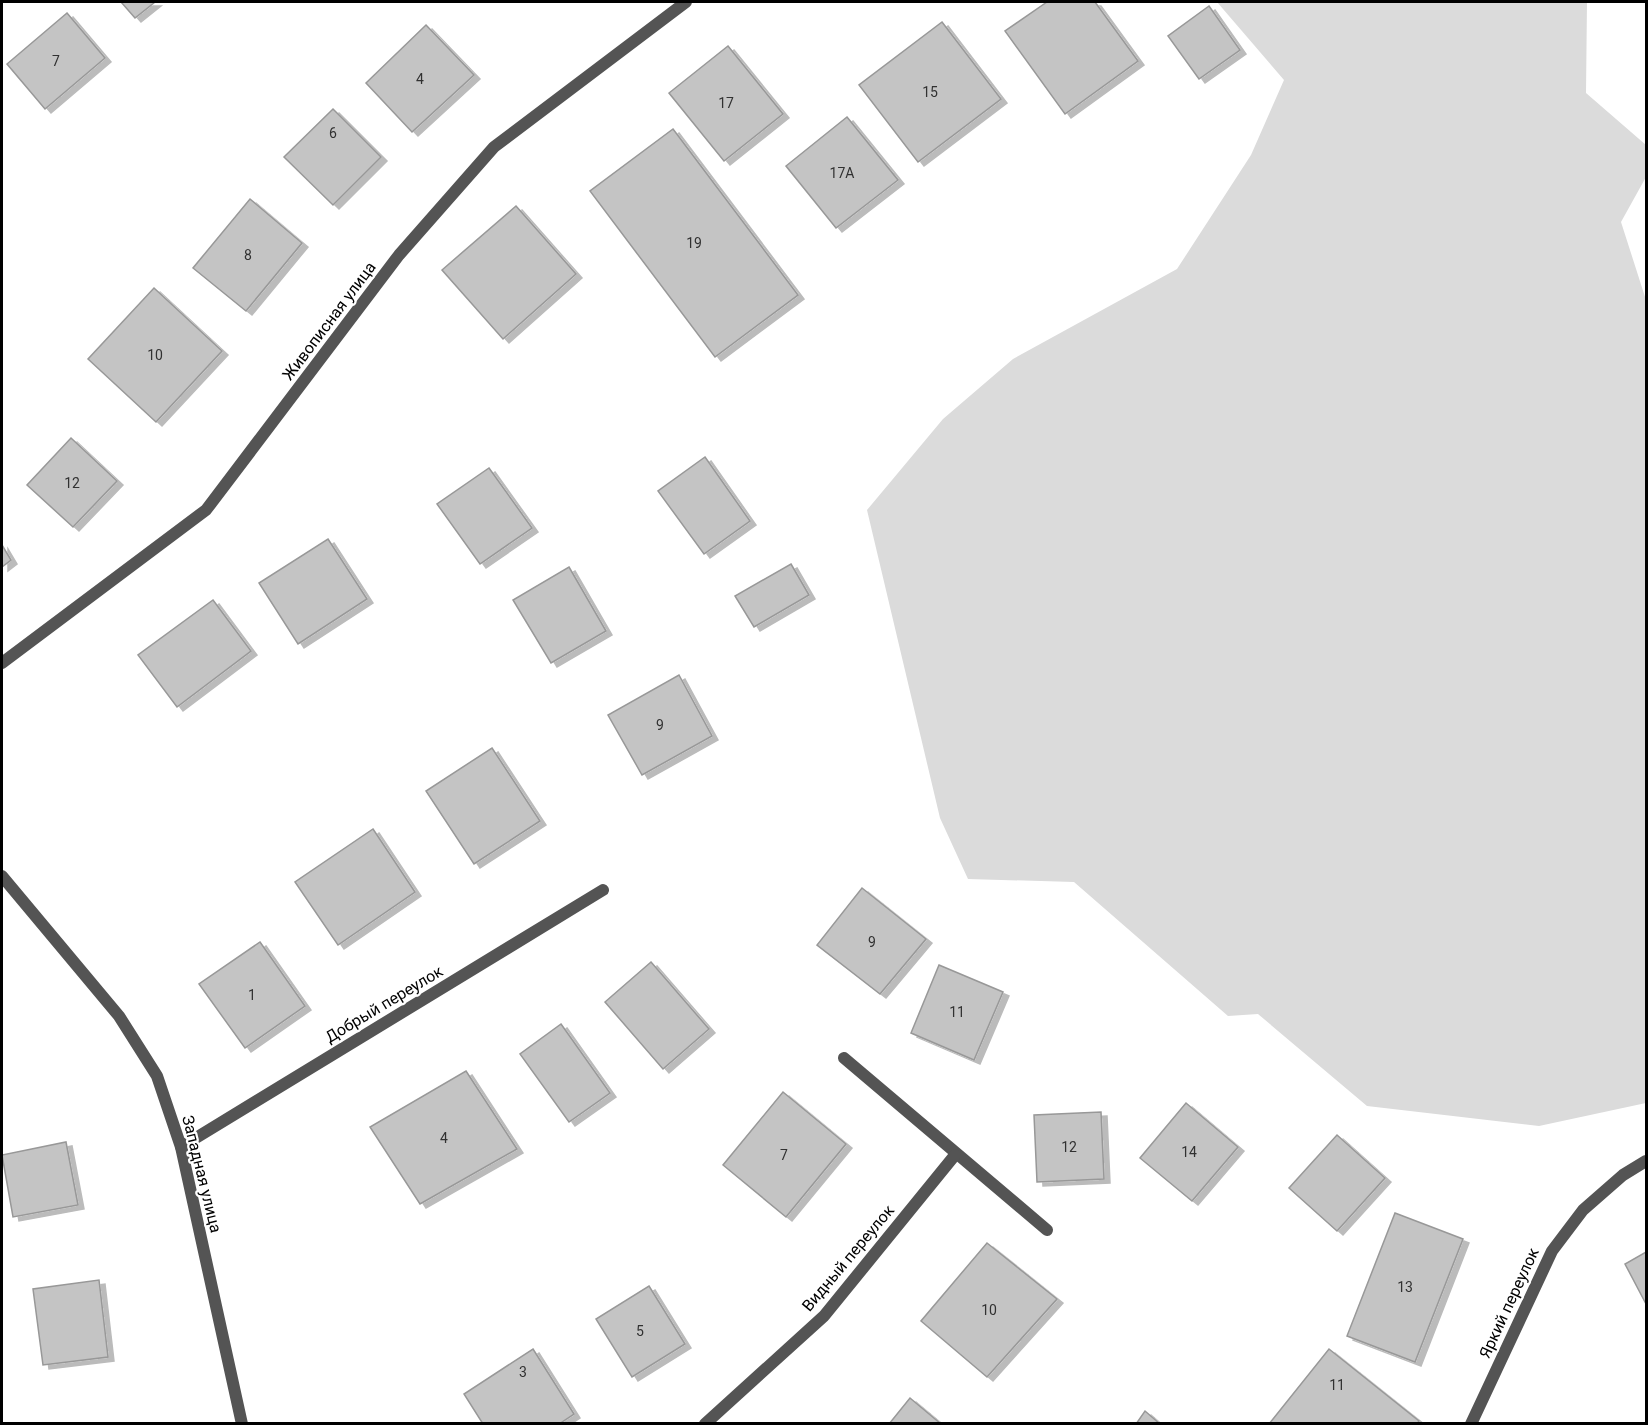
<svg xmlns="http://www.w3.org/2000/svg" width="1648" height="1425" viewBox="0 0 1648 1425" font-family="Roboto,sans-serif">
<defs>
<filter id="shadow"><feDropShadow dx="6" dy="4" stdDeviation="0" flood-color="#0004"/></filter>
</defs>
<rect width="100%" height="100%" fill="#fff"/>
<polygon fill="#dbdbdb" points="1217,2 1587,2 1586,93 1646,145 1646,177 1621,222 1646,300 1646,1103 1539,1126 1367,1106 1258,1014 1228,1016 1074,882 968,879 940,818 867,510 943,419 1013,359 1177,269 1251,155 1284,80"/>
<g fill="#c4c4c4" stroke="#989898" stroke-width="1.5" filter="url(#shadow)">
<polygon points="121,2 155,2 135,18"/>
<polygon points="1047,2 1095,2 1138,61 1065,114 1005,31"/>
<polygon points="1209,6 1240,50 1199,79 1168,36"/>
<polygon points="67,13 105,58 45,109 7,64"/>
<polygon points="942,22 1001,99 918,162 859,85"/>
<polygon points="426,25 474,75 412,132 366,83"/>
<polygon points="728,46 783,114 724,161 669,93"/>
<polygon points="333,109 381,157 333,205 284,157"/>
<polygon points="847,117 898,180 836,228 786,166"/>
<polygon points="673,129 798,295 715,357 590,191"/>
<polygon points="250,199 302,243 246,311 193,268"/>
<polygon points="516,206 576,274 503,339 442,270"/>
<polygon points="154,288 222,351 156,422 88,359"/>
<polygon points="71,438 117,481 73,527 27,485"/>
<polygon points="705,457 750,521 704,554 658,491"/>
<polygon points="489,468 532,528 480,564 437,504"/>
<polygon points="328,539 367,599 298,644 259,583"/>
<polygon points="2,545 11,560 2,567"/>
<polygon points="791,564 809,595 754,627 735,596"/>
<polygon points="569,567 606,631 551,663 513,600"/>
<polygon points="213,600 251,651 177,707 138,655"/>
<polygon points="679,675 712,736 642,775 608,715"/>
<polygon points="492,748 540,821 474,864 426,791"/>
<polygon points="373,829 415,892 338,945 295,882"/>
<polygon points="862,888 926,939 880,994 817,945"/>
<polygon points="260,942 305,1006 245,1048 199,984"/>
<polygon points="651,962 709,1029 663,1069 605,1002"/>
<polygon points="939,965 1003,992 974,1060 911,1033"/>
<polygon points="561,1024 610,1093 569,1122 520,1054"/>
<polygon points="466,1071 517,1149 420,1204 370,1127"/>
<polygon points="783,1092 846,1144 786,1217 723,1165"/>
<polygon points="1186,1103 1238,1147 1192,1201 1140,1158"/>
<polygon points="1101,1112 1104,1179 1037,1182 1034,1115"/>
<polygon points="1337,1135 1385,1178 1337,1231 1289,1188"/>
<polygon points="66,1142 78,1205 13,1217 2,1155"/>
<polygon points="1395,1213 1463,1239 1415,1362 1347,1336"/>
<polygon points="987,1243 1057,1299 987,1377 921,1321"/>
<polygon points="1646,1252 1646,1304 1625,1264"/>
<polygon points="99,1280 108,1357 43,1365 33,1289"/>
<polygon points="649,1286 685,1344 632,1377 596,1319"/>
<polygon points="533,1349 574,1414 559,1424 483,1424 464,1394"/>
<polygon points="1329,1349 1419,1421 1417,1424 1269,1424"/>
<polygon points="910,1398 941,1424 889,1424"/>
<polygon points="1145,1411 1160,1424 1136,1424"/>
</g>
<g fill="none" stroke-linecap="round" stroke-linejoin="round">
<polyline stroke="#545454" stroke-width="12" points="844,1058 1047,1230"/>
<g stroke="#545454" stroke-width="12">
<polyline points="2,663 206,510 399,255 494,147 686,2"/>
<polyline points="2,876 119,1016 157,1076 181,1147 242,1424"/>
<polyline points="181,1147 603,890"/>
<polyline points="705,1424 824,1316 955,1155"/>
<polyline points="1471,1424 1552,1251 1583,1210 1623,1175 1646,1161"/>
</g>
</g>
<g text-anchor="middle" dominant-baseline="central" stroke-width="4.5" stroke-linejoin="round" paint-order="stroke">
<g font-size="14" fill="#313131">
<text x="56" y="61">7</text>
<text x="420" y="79">4</text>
<text x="930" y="92">15</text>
<text x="726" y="103">17</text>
<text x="333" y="133">6</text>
<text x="842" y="173">17А</text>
<text x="694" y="243">19</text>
<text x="248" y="255">8</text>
<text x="155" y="355">10</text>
<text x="72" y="483">12</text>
<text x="660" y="725">9</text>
<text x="872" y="942">9</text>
<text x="252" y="995">1</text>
<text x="957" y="1012">11</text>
<text x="444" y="1138">4</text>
<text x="1069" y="1147">12</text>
<text x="1189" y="1152">14</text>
<text x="784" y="1155">7</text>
<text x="1405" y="1287">13</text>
<text x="989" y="1310">10</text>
<text x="640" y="1331">5</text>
<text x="523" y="1372">3</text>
<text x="1337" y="1385">11</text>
</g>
<g font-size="16" fill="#000" stroke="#fff">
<text transform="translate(329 321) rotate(-53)">Живописная улица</text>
<text transform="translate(384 1004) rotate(-31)">Добрый переулок</text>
<text transform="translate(202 1174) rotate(76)">Западная улица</text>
<text transform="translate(848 1258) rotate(-50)">Видный переулок</text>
<text transform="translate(1509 1303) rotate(-65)">Яркий переулок</text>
</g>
</g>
<rect width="1648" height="1425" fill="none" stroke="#000000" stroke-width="6"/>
</svg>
